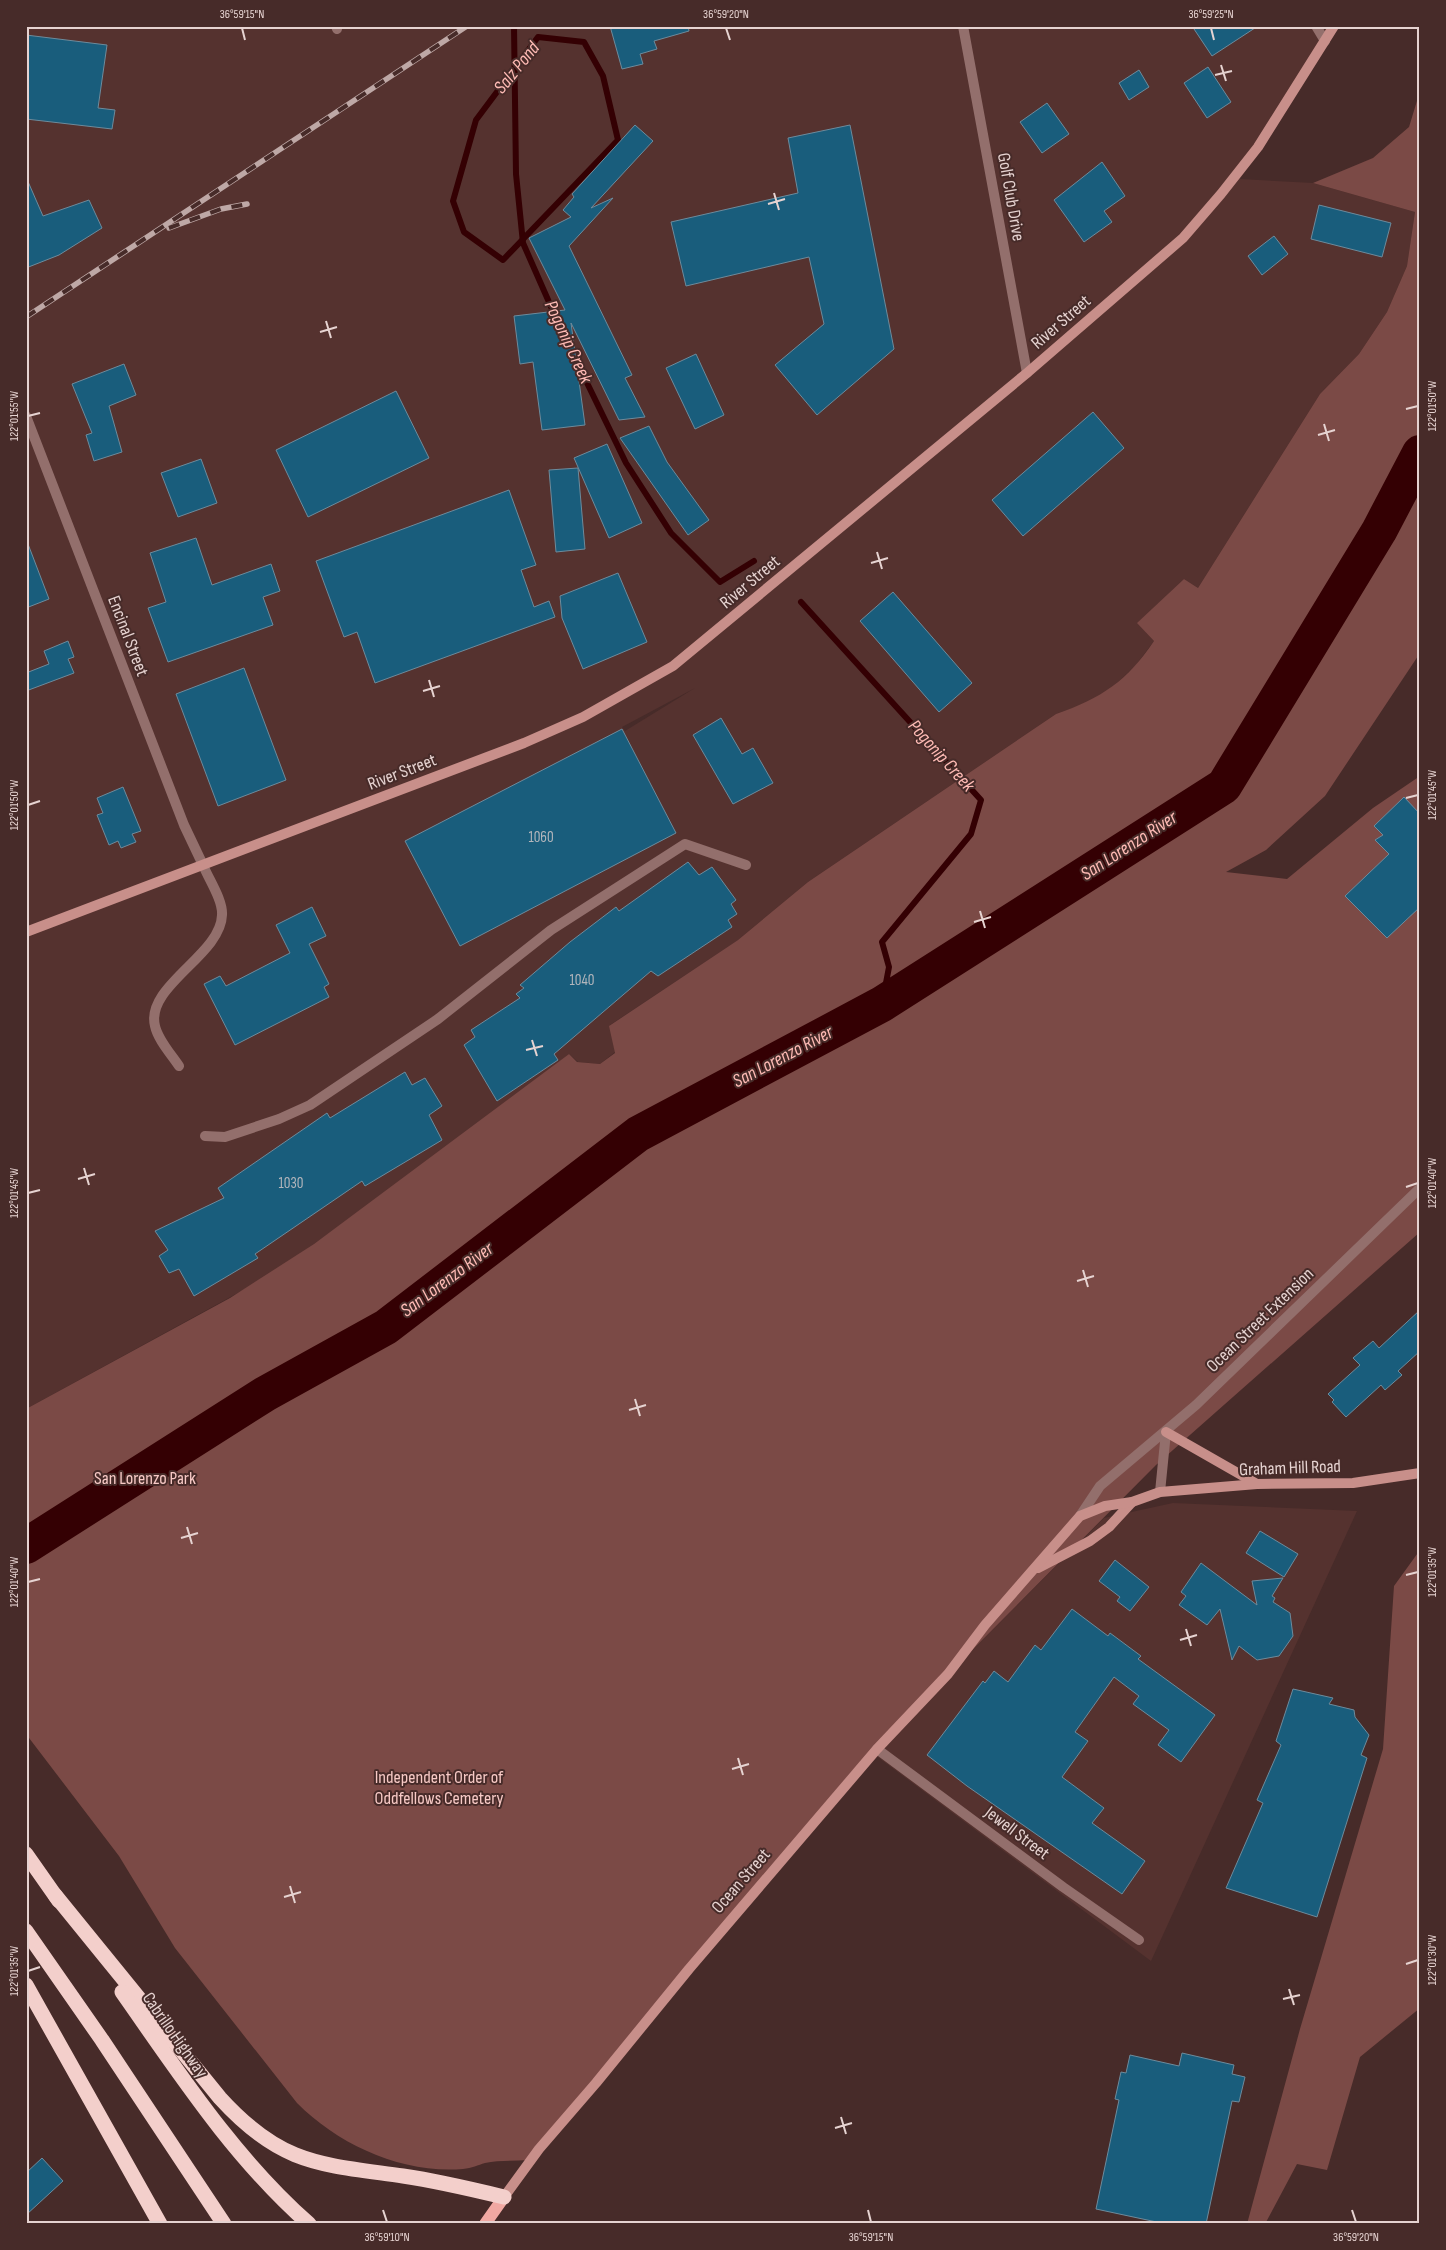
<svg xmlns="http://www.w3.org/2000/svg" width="1446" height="2250" viewBox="0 0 1446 2250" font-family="'Sofia Sans Condensed',sans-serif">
<rect width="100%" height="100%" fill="#472b29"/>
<g fill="#55322f" fill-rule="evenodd">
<path d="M26 26H1338L1240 179 1313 183 1415 212 1407 266 1387 312 1359 354 1320 394 1198 588 1184 579 1138 623 1154 641 1136 665 1113 687 1087 703 1056 714 808 882 738 940 610 1025 615 1052 600 1064 578 1062 569 1054 412 1175 297 1256 256 1283 26 1409ZM695 688 625 731 622 727Z"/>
<polygon points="1173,1503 1357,1511 1151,1961 871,1752 1104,1518"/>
</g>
<g fill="#7b4a46">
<path d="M1420 91V653L1325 796 1266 850 1226 872 1287 879 1373 808 1420 776V1232L1156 1465 851 1772 528 2160C514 2161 498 2160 485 2163 478 2165 472 2168 463 2169 402 2174 339 2145 297 2103L175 1948 119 1856 26 1734V1409L230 1298 314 1244 569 1054 577 1062 600 1064 615 1053 609 1026 738 940 808 882 1056 714C1102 698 1127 681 1154 641L1137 623 1184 579 1198 588 1320 394 1359 354 1387 312 1407 266 1415 212 1313 183 1373 158 1409 127Z"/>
<polygon points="1420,1550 1420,2008 1360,2057 1327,2170 1297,2164 1265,2224 1247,2224 1300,2029 1383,1749 1394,1586"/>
</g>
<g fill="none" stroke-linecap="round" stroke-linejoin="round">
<g stroke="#340003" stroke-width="6">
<polyline points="514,26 516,174 523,243 556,318"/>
<polygon points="538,37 584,42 603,76 618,140 503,260 464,232 453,201 476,120"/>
<polyline points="572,352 626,463 671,533 720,582 754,561"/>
<polyline points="801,602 981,800 971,834 882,942 889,967 882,1004"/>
</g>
<polyline stroke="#340003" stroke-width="36" points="26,1546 265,1394 386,1327 638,1134 882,1004 1224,786 1379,531 1420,453"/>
</g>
<g fill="#195d7c" stroke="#6d8b9c">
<polygon points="610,26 688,26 689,31 654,41 657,49 640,54 643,64 622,69"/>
<polygon points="1192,26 1258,26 1212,56"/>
<polygon points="26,35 107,45 98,108 115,110 112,129 26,119"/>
<polygon points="1208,67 1231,102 1207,118 1184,83"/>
<polygon points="1139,70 1149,87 1129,100 1119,83"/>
<polygon points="1047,103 1069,134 1042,153 1020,122"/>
<polygon points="635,125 653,141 591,208 613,198 569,246 632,375 625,378 645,417 619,420 571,323 585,425 542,430 533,362 520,364 514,316 565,310 529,238 571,217 563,210 574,197 572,194"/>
<polygon points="850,125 894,349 817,415 775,365 824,324 809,257 686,286 671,222 798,193 788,138"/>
<polygon points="1102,162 1125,196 1104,211 1112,222 1084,242 1054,200"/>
<polygon points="26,177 43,216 89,200 102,228 59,255 26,268"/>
<polygon points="1319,205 1391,223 1382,257 1311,239"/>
<polygon points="1274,236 1288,254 1262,275 1248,256"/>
<polygon points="696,354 724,415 695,429 666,368"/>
<polygon points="124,364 136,395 109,406 122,452 94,461 86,435 92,433 72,384"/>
<polygon points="396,391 429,458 308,517 276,450"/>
<polygon points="1093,412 1124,448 1023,536 992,500"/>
<polygon points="649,426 667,462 709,520 688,535 620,438"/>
<polygon points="607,444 642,523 609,538 574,458"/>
<polygon points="201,459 217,503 178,517 161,473"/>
<polygon points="578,468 585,549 556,552 549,470"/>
<polygon points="509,490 536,565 521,570 534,607 549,601 555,617 375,683 357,632 344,637 316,561"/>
<polygon points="196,538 212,585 271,564 280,591 263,597 273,625 168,662 148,608 166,602 150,553"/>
<polygon points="26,544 28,544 49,599 26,608"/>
<polygon points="618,573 647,642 583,669 562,618 560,596"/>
<polygon points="893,592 972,683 939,712 860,621"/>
<polygon points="68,641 74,657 68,659 74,673 26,691 26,673 49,664 44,651"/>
<polygon points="244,668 286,780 218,806 176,694"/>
<polygon points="721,718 742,754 753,748 773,783 733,804 693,735"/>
<polygon points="622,729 676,833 460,946 405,841"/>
<polygon points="123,787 141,831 132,834 136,842 121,848 118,841 109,845 97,815 103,813 97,798"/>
<polygon points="1404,797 1420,814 1420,907 1387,938 1345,896 1389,854 1375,840 1383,835 1374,826"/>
<polygon points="688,862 699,875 712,867 736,900 731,904 737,914 728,920 732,927 658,976 651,971 554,1054 558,1060 497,1101 464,1045 475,1037 471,1030 520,998 516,994 524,988 520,985 570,942 616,907 619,911"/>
<polygon points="312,907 326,936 309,944 329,984 324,987 329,997 235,1045 204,984 220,976 226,986 290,953 276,925"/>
<polygon points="405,1072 412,1085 425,1078 442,1106 429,1115 442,1140 365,1186 362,1181 255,1254 258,1258 194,1296 179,1269 169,1273 159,1256 168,1250 155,1231 224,1198 218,1188 327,1113 330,1118"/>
<polygon points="1420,1310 1420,1351 1398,1371 1402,1375 1385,1390 1381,1385 1346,1417 1332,1402 1334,1400 1328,1394 1360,1365 1353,1358 1373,1341 1379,1348"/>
<polygon points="1260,1531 1298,1554 1284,1577 1246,1553"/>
<polygon points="1115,1560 1149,1587 1130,1611 1117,1601 1120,1597 1099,1581"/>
<polygon points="1201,1563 1257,1605 1252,1581 1283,1578 1272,1596 1275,1598 1273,1602 1290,1613 1293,1636 1279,1656 1257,1660 1239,1646 1232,1660 1220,1609 1207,1625 1179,1605 1186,1596 1181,1592"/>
<polygon points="1072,1609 1108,1636 1110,1633 1141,1656 1138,1659 1215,1715 1181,1762 1158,1745 1169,1730 1133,1704 1139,1696 1114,1677 1075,1732 1088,1741 1062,1777 1104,1808 1092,1823 1145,1861 1122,1894 967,1786 927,1755 983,1681 985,1683 994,1671 1008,1682 1035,1645 1041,1650"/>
<polygon points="1293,1689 1333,1698 1329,1704 1354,1710 1355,1717 1369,1735 1361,1755 1367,1758 1317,1917 1226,1888 1263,1803 1257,1800 1281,1745 1276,1741"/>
<polygon points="1182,2053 1234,2065 1232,2074 1245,2077 1239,2102 1232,2101 1206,2224 1166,2224 1096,2209 1119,2100 1115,2099 1121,2072 1126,2073 1130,2055 1179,2066"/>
<polygon points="42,2158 63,2181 26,2215 26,2173"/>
</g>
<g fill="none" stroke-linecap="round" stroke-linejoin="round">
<polyline stroke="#936f6c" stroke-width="10" points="205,1136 225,1137 279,1119 310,1105 438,1019 551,930 685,844 746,865"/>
<g stroke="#936f6c" stroke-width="10">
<polyline points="336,26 337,29"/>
<polyline points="963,26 1027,373"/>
<polyline points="1316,26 1325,41"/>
<path d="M179 1066C171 1054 158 1040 155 1026 145 986 221 955 222 915 223 900 209 880 203 865"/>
<polyline points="1160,1492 1166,1432"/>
<polyline points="1080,1516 1100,1486 1196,1405 1420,1188"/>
<polyline points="877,1749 1063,1887 1139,1940"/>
</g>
<polyline stroke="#936f6c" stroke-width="10" points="26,416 184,825 203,865"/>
<g stroke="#c88f8a" stroke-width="10">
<polyline points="26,932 524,743 583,717 673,666 1027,373 1183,238 1221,194 1258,147 1334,26"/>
<polyline points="1166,1432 1257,1484"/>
<polyline points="1038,1568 1090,1541 1109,1527 1132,1502"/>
<polyline points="504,2197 539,2149 596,2083 689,1969 877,1749 948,1674 985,1625 1080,1516 1105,1506 1132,1502 1160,1492 1257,1484 1353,1483 1420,1473"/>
</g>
<polyline stroke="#f1a8a2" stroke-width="12" points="485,2224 504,2197"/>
<g stroke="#f3cfcb" stroke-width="15">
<polyline points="26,1854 59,1901"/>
<path d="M55 1895 220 2098C281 2165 319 2164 403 2176 437 2181 471 2189 504 2197"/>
<polyline points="26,1931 102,2040 224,2224"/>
<polyline points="26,1985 160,2224"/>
<path d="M122 1992C179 2073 234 2158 309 2224"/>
</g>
<defs>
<g id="rail">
<polyline points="169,228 221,209 247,204"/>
<polyline points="26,317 467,26"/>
</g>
</defs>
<use href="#rail" stroke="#bea8a6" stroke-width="5.5"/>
<use href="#rail" stroke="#472b29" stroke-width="4" stroke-dasharray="11" stroke-linecap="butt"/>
</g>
<path fill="none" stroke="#e6d3d1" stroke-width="2" d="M242 28 245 40M726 28 730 40M1211 28 1214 40M1221 65 1226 81M1215 75 1232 71M774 193 779 210M768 204 785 199M326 321 331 338M320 332 337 327M1406 409 1418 406M28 416 40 413M1324 424 1329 441M1318 435 1335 430M877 552 882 569M871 563 888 558M429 680 434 697M423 691 440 686M1406 798 1418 795M28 805 40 801M980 911 985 928M974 922 991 917M532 1040 537 1056M526 1050 543 1046M84 1168 89 1185M78 1179 95 1174M1406 1187 1418 1183M28 1193 40 1190M1083 1270 1088 1287M1077 1281 1094 1276M635 1399 640 1416M629 1410 646 1405M187 1527 192 1544M181 1538 198 1533M1406 1575 1418 1572M28 1582 40 1579M1186 1629 1191 1646M1180 1640 1197 1635M738 1758 743 1775M732 1769 749 1764M290 1886 295 1903M284 1897 301 1892M1406 1964 1418 1960M28 1971 40 1967M1289 1989 1294 2005M1283 1999 1300 1995M841 2117 846 2134M835 2128 852 2123M383 2210 387 2222M868 2210 871 2222M1352 2210 1356 2222"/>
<g text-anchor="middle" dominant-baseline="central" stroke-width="4" stroke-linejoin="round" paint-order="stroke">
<g font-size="15" fill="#b3b6bc">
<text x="541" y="837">1060</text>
<text x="582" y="980">1040</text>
<text x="291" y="1183">1030</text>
</g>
<g font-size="18" fill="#e6d3d1" stroke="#472b29">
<text transform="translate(1011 197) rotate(80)">Golf Club Drive</text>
<text transform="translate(1061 322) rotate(-41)">River Street</text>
<text transform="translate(750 582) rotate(-40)">River Street</text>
<text transform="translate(128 636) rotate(69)">Encinal Street</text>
<text transform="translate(402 772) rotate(-21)">River Street</text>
<text transform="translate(1260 1320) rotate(-44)">Ocean Street Extension</text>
<text transform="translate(1290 1468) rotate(-2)">Graham Hill Road</text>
<text transform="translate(1017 1833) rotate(37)">Jewell Street</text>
<text transform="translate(741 1881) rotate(-49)">Ocean Street</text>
<text transform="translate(175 2035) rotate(55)">Cabrillo Highway</text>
</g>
<g font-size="18" fill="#f8cac6" stroke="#472b29">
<text x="145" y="1478">San Lorenzo Park</text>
<text x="439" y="1777">Independent Order of<tspan x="439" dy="21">Oddfellows Cemetery</tspan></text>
</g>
<g font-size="19" font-style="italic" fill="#ffbbb5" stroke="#472b29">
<text transform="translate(517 68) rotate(-51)">Salz Pond</text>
<text transform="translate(568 342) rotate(65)">Pogonip Creek</text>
<text transform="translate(941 756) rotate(48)">Pogonip Creek</text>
<text transform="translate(1129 846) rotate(-33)">San Lorenzo River</text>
<text transform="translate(783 1057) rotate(-28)">San Lorenzo River</text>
<text transform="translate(447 1280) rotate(-37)">San Lorenzo River</text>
</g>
</g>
<rect width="1446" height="2250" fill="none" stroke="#472b29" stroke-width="55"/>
<rect x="28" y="28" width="1390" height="2194" fill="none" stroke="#e6d3d1" stroke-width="2"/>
<g font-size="12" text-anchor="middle" fill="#e6d3d1">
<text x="242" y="18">36°59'15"N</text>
<text x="726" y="18">36°59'20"N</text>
<text x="1211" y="18">36°59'25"N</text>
<text transform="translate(1432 406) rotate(-90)" y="4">122°01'50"W</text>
<text transform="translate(14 416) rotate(-90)" y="4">122°01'55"W</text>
<text transform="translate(1432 795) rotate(-90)" y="4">122°01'45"W</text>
<text transform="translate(14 805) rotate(-90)" y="4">122°01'50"W</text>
<text transform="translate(1432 1183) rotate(-90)" y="4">122°01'40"W</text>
<text transform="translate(14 1193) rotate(-90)" y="4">122°01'45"W</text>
<text transform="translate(1432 1572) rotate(-90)" y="4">122°01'35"W</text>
<text transform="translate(14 1582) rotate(-90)" y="4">122°01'40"W</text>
<text transform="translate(1432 1960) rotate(-90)" y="4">122°01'30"W</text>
<text transform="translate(14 1971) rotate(-90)" y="4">122°01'35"W</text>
<text x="387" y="2241">36°59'10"N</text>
<text x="871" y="2241">36°59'15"N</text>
<text x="1356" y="2241">36°59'20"N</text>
</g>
</svg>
